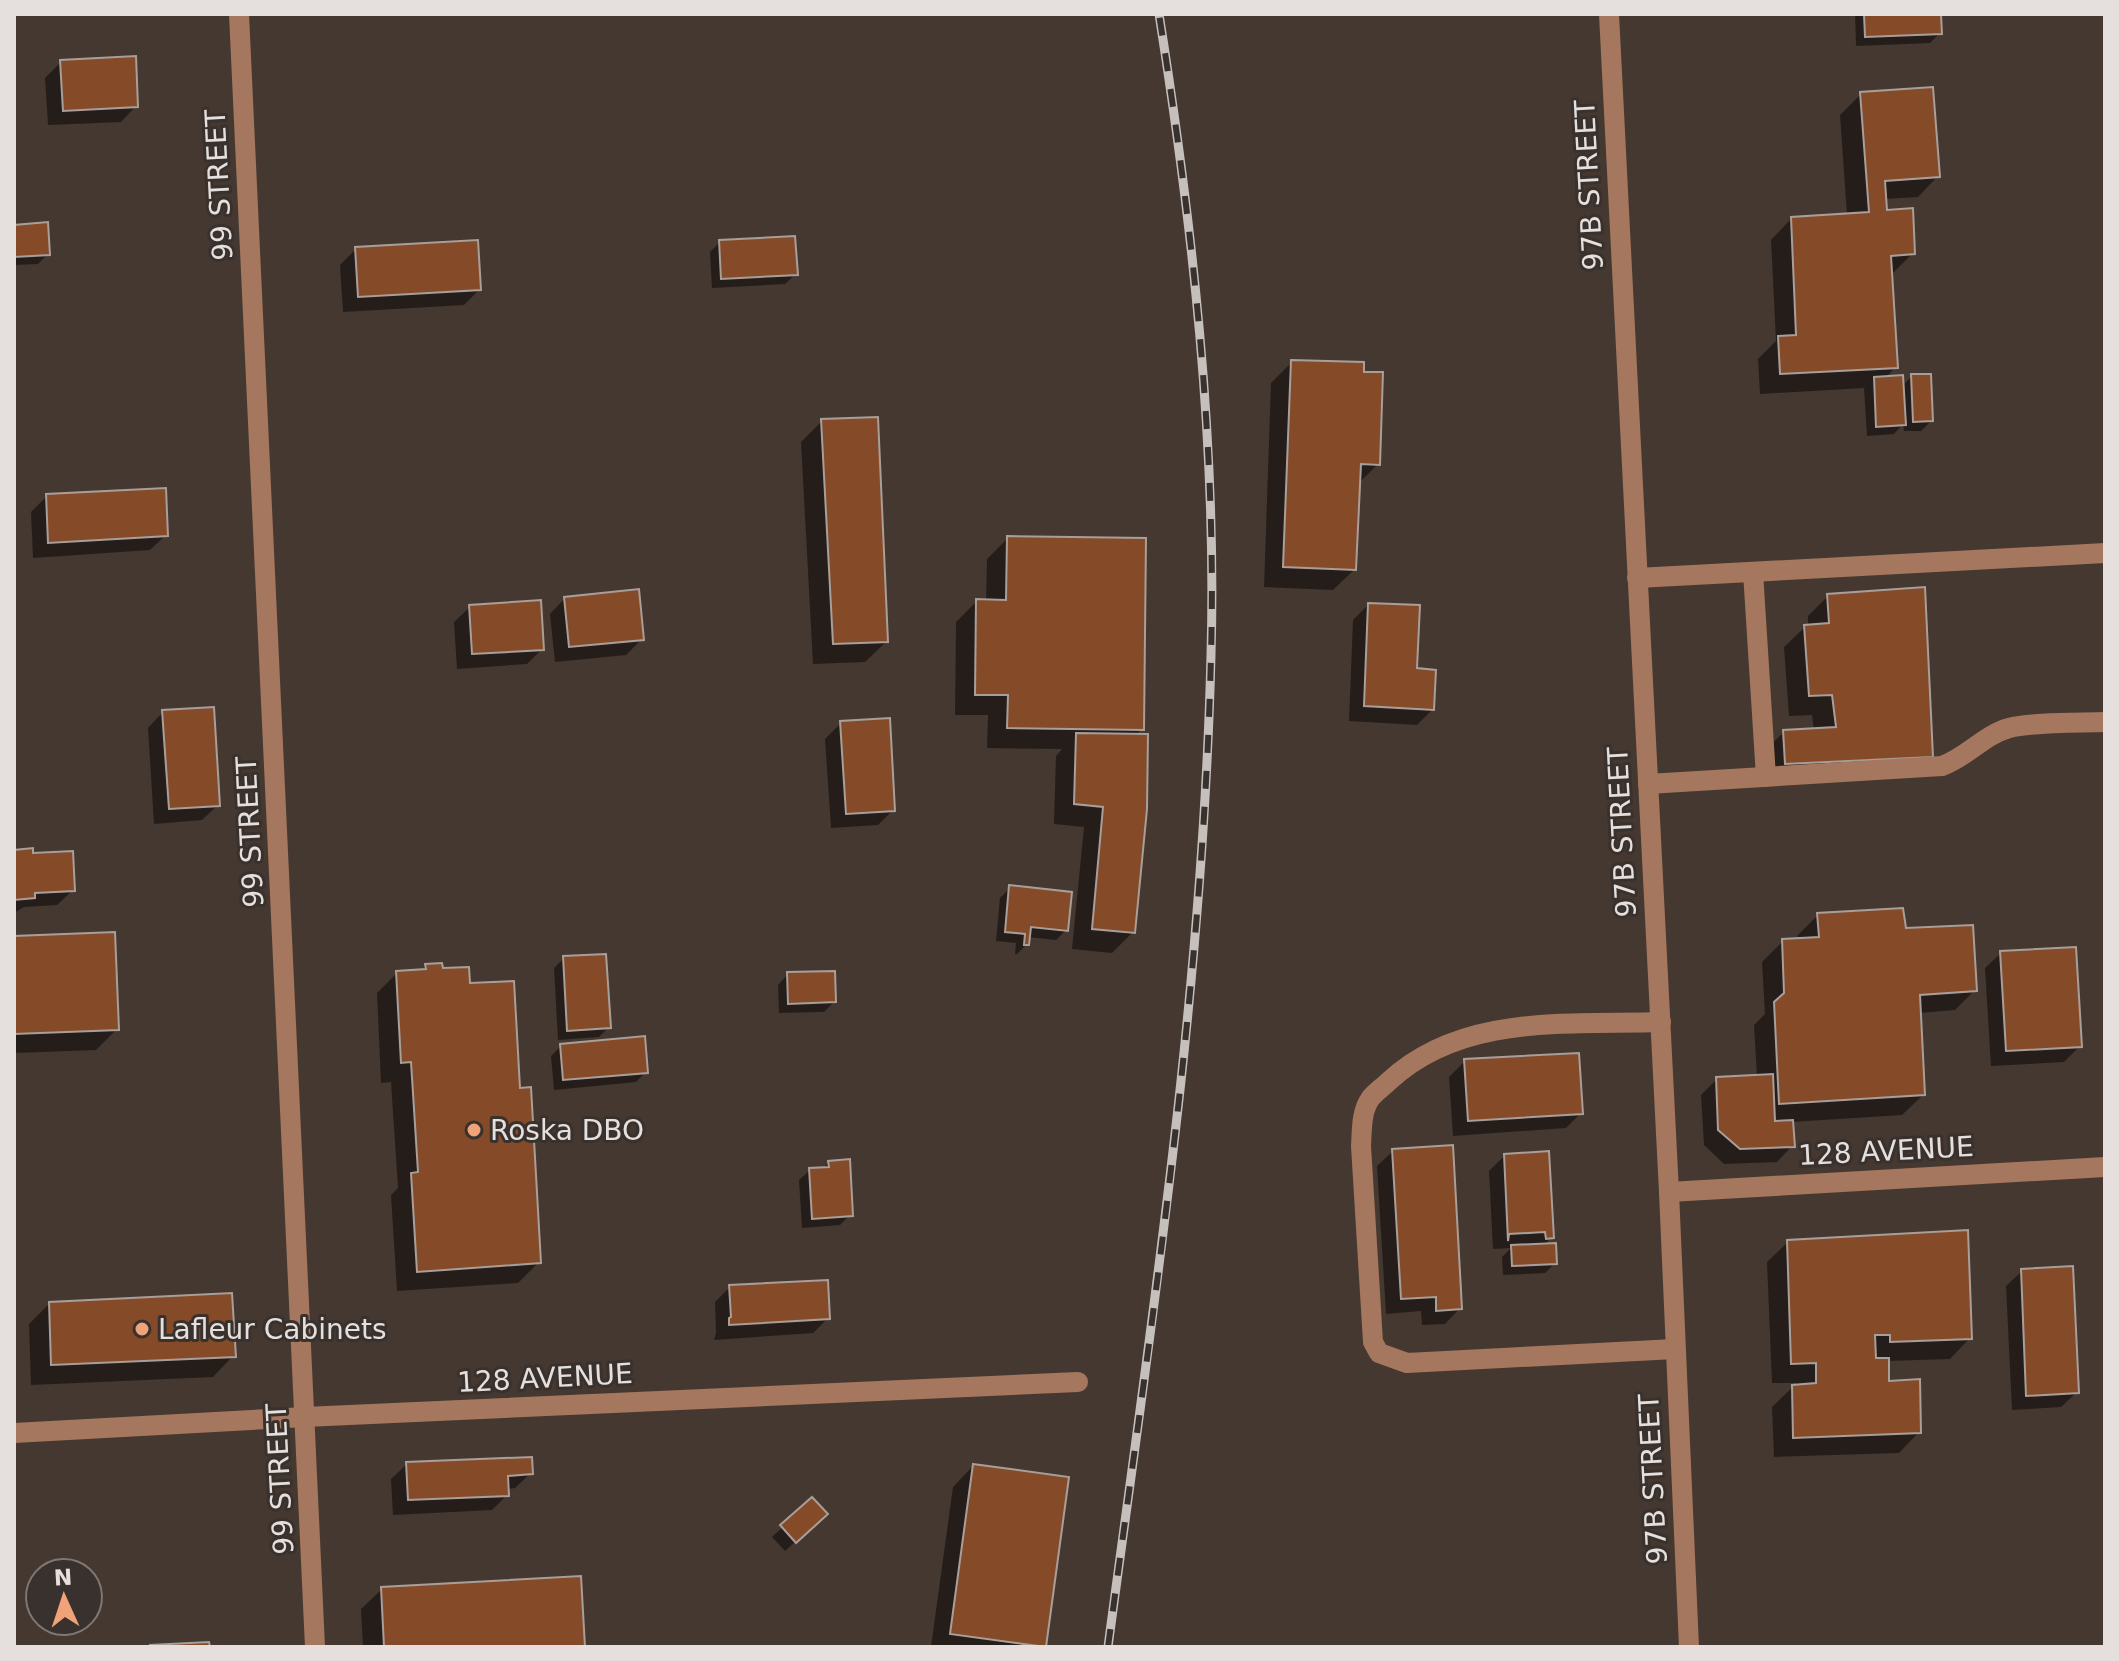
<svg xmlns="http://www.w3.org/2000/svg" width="2119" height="1661" viewBox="0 0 2119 1661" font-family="'DejaVu Sans',sans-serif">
<rect width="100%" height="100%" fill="#39312d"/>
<path fill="#453830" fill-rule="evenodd" d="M14 14H2105V1647H14ZM40 1573H88V1621H40Z"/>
<g fill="#0007">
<polygon points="1855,14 1939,14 1940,33 1930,43 1856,46"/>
<polygon points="1994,14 2038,14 1995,16"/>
<polygon points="61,62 136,106 121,122 48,125 45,78"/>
<polygon points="1861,94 1938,176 1918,197 1884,199 1885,212 1913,253 1892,274 1896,367 1885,378 1902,386 1912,376 1931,421 1921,431 1904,431 1903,424 1894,434 1867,436 1864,388 1760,394 1758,359 1776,341 1771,240 1791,219 1847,215 1840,115"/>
<polygon points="14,227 48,254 38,264 14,265"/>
<polygon points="720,242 796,274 785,284 712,288 710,252"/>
<polygon points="356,249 479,290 464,305 343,312 340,265"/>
<polygon points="1292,362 1378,464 1358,484 1354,570 1333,590 1264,587 1271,383"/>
<polygon points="822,421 886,642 865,662 813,664 801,442"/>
<polygon points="47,496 166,535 150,550 33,558 31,512"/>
<polygon points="1008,538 1142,729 1135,736 1133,932 1112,953 1072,949 1084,827 1054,824 1056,756 1062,749 987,748 988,715 955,715 956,622 977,601 986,601 987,559"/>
<polygon points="1828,596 1931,756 1765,784 1763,752 1784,732 1814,730 1812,715 1789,716 1784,647 1805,627 1808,626 1808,616"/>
<polygon points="565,598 642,639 626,655 555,662 550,614"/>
<polygon points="1368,605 1415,670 1432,710 1417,725 1349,721 1353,620"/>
<polygon points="470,607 542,649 527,664 457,669 454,622"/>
<polygon points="163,712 218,805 202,820 154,824 148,728"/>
<polygon points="841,723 893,810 878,825 831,828 825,739"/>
<polygon points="14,852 31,856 73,890 57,905 24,907 14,913"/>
<polygon points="1010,888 1066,930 1056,940 1028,937 1027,944 1017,954 1015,954 1016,943 996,941 1000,898"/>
<polygon points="1818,915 1904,930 1975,990 1955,1010 1919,1013 1923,1095 1902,1115 1791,1122 1792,1146 1777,1162 1724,1164 1704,1145 1701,1095 1717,1079 1757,1077 1754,1025 1765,1014 1762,962 1783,941 1798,940 1798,935"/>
<polygon points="14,938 117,1029 96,1050 14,1053"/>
<polygon points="2001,953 2080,1046 2064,1062 1991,1066 1985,968"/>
<polygon points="564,958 609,1027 599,1037 558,1040 554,968"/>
<polygon points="426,966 441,970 469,985 518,1090 539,1262 518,1283 397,1291 391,1195 398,1188 391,1082 381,1083 377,993 397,973 421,971"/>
<polygon points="788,974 834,1002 824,1012 779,1013 778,985"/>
<polygon points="561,1046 646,1072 636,1082 554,1090 551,1056"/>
<polygon points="1465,1061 1581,1113 1566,1128 1453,1136 1449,1077"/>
<polygon points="1393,1151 1460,1308 1445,1324 1422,1325 1421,1311 1386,1314 1377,1166"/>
<polygon points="1504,1156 1552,1237 1544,1245 1555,1263 1545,1273 1503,1275 1502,1257 1511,1248 1493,1249 1489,1171"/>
<polygon points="829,1163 850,1215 840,1225 802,1228 799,1180 810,1170 822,1169"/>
<polygon points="1788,1242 1970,1338 1950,1359 1887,1361 1888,1383 1919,1432 1899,1453 1774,1457 1772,1407 1793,1387 1796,1387 1796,1383 1772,1383 1767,1262"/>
<polygon points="2022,1271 2077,1392 2061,1407 2012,1410 2006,1286"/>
<polygon points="730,1287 828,1318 813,1333 714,1340 716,1333 715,1302"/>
<polygon points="49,1304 233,1356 213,1377 31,1385 29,1324"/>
<polygon points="407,1464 531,1473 515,1488 507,1489 507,1495 492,1510 393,1515 391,1479"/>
<polygon points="973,1466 1045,1646 1043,1647 931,1647 953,1487"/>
<polygon points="812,1500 815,1524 785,1551 772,1537"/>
<polygon points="382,1589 583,1647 363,1647 361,1609"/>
</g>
<g fill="#854b29" stroke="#a89e9a" stroke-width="2">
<polygon points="1864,14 1941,14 1942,34 1865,37"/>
<polygon points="136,56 138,107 63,111 60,60"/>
<polygon points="1933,87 1940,177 1885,181 1887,210 1913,208 1915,254 1891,256 1898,368 1780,374 1778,336 1796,335 1791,217 1869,212 1860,92"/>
<polygon points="48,222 50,255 14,257 14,225"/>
<polygon points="795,236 798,275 721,279 719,240"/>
<polygon points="478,240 481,290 358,297 355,247"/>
<polygon points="1291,360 1364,362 1364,372 1383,372 1380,465 1361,464 1356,570 1283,567"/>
<polygon points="1911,374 1931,374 1933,421 1913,422"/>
<polygon points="1903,375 1906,425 1876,427 1874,377"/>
<polygon points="878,417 888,642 833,644 821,419"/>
<polygon points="166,488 168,536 48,543 46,494"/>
<polygon points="1007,536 1146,538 1144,730 1007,728 1008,695 975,695 976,599 1006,600"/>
<polygon points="1925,587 1933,757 1785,764 1783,730 1836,727 1832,695 1809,696 1804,625 1829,623 1827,594"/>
<polygon points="639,589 644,640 569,647 564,597"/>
<polygon points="541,600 544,650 472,654 469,605"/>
<polygon points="1368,603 1420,605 1417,668 1436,670 1434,710 1364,706"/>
<polygon points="214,707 220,806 169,809 162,710"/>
<polygon points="890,718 895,811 846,814 840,721"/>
<polygon points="1076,733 1148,734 1147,809 1135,933 1092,929 1103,807 1074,804"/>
<polygon points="33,848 33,853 73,851 75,891 35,893 35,898 14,900 14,850"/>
<polygon points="1009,885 1072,892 1068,931 1031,927 1029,945 1024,945 1025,934 1005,932"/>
<polygon points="1903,908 1906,928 1973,925 1977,991 1920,995 1925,1095 1779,1104 1774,1002 1784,993 1782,939 1819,937 1817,913"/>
<polygon points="115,932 119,1030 14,1034 14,936"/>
<polygon points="2076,947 2082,1047 2006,1051 2000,951"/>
<polygon points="606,954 611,1028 567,1031 563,956"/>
<polygon points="442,963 443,968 469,967 470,983 514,981 520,1088 531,1087 541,1263 417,1272 411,1173 418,1172 411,1062 401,1063 396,971 426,969 425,964"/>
<polygon points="835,971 836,1002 788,1004 787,972"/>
<polygon points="645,1036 648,1073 563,1080 560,1044"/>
<polygon points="1579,1053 1583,1114 1468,1121 1464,1059"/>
<polygon points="1773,1074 1775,1121 1793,1120 1795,1147 1740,1149 1718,1130 1716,1077"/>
<polygon points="1453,1145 1462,1309 1436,1311 1436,1297 1401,1299 1392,1149"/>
<polygon points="1549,1151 1554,1238 1546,1239 1545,1232 1509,1234 1508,1241 1504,1154"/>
<polygon points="850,1159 853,1216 812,1219 809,1168 829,1167 828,1161"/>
<polygon points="1968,1230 1972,1339 1890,1342 1890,1335 1875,1335 1876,1358 1889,1358 1889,1381 1920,1379 1921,1433 1793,1438 1792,1385 1816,1383 1816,1363 1791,1364 1787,1240"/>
<polygon points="1556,1243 1557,1264 1512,1266 1511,1245"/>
<polygon points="2073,1266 2079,1393 2026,1396 2021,1269"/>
<polygon points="828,1280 830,1319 729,1325 729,1318 731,1317 729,1285"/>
<polygon points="232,1293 236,1357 51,1365 49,1302"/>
<polygon points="532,1457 533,1474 508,1476 509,1496 408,1500 406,1462"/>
<polygon points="973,1464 1069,1477 1046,1647 950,1634"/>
<polygon points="812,1497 828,1514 796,1543 780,1525"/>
<polygon points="581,1576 585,1647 384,1647 381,1587"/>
<polygon points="209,1642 210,1647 150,1647 150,1645"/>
</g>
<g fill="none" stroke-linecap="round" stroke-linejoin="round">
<g stroke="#a5775e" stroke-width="20">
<polyline points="239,14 315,1647"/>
<polyline points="1609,14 1669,1192 1689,1647"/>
<polyline points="1753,572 1766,777"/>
<polyline points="1637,578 2105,553"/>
<path d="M1648 784 1942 766C1967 757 1984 735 2009 728 2031 722 2079 723 2105 722"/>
<path d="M1661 1022C1568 1025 1461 1013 1388 1082 1383 1087 1374 1093 1370 1099 1361 1112 1362 1131 1361 1146L1373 1342 1379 1353 1407 1363 1675 1349"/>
<polyline points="1669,1192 2105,1167"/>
<polyline points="14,1433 305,1417 1078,1382"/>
</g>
<defs>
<path id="rail" d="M1108 1647C1152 1317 1203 988 1211 655 1217 444 1192 222 1159 14"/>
</defs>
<use href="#rail" stroke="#c6c0bd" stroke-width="9"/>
<use href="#rail" stroke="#39312d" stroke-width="6" stroke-dasharray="18" stroke-linecap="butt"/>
</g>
<g fill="#f0a278" stroke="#39312d" stroke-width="3">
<circle cx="474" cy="1130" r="8"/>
<circle cx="142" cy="1329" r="8"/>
</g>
<g text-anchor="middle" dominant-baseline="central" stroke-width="6" stroke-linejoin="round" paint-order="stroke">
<g font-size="28" fill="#e5e0dd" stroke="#39312d">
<text transform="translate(219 185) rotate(-93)">99 STREET</text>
<text transform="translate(1589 185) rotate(-93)">97B STREET</text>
<text transform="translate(250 832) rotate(-93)">99 STREET</text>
<text transform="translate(1622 832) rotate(-93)">97B STREET</text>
<text transform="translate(1886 1151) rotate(-3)">128 AVENUE</text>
<text transform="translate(545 1378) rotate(-3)">128 AVENUE</text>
<text transform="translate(280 1479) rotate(-93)">99 STREET</text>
<text transform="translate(1653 1479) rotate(-93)">97B STREET</text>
</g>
<g font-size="28" fill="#e5e0dd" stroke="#39312d" text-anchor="start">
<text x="490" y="1130">Roska DBO</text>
<text x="158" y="1329">Lafleur Cabinets</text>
</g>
</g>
<rect width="2119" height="1661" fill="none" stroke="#e5e0dd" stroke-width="32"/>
<g transform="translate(64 1597) rotate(357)"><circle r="38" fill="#39312d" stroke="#7e7773" stroke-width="2"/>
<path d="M0-6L14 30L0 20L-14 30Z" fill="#f0a278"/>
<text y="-12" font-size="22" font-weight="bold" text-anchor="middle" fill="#e5e0dd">N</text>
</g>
</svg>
